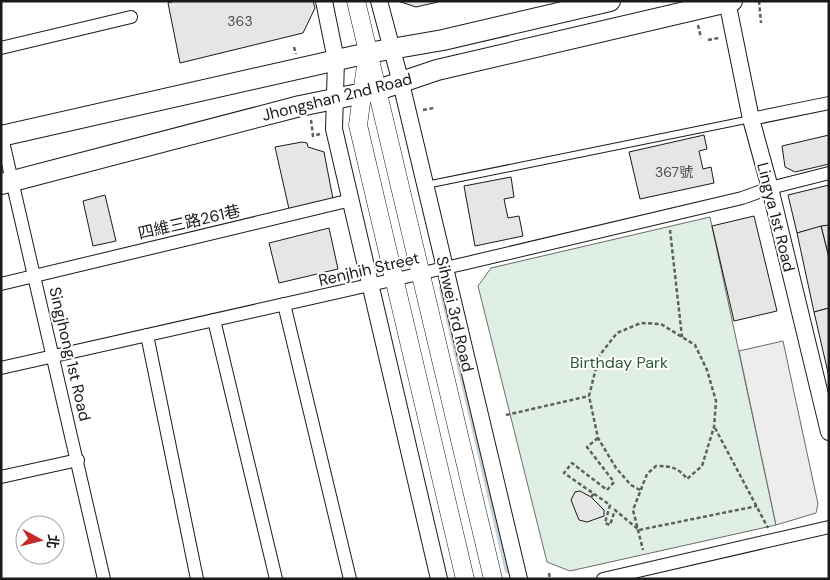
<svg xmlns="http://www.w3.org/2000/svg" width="830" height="580" viewBox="0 0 830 580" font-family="'DM Sans','Noto Sans TC',sans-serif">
<rect width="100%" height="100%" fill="#fff"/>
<polygon fill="#e0efe3" stroke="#6a6a6a" points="710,217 776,525 570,571 547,562 478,286 491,268"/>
<polygon fill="#ededed" stroke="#6a6a6a" points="783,341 818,504 816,513 776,525 739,351"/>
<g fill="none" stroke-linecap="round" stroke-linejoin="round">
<polyline stroke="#c6d2dc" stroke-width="4.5" points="441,288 507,571"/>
</g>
<g fill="#e6e6e6" stroke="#1a1a1a">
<polygon points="175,1 313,1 315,8 303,33 180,63 168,3"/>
<polygon points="398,1 438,1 438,2 416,7"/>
<polygon points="704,135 707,149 699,151 703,169 711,167 714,183 640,199 629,152"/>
<polygon points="829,135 829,164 795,172 785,167 782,146"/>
<polygon points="302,142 307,143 308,147 324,152 333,199 289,209 275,147"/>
<polygon points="511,177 514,197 504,199 508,218 519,216 523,236 475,246 464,186"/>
<polygon points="829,185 829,225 797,233 788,195"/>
<polygon points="105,195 116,241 93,246 83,201"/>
<polygon points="754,216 777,311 734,321 712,226"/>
<polygon points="829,225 829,258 821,226"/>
<polygon points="821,226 829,258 829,308 814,312 797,233"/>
<polygon points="329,228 338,269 279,283 269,243"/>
<polygon points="829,308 829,377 814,312"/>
<polygon points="580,491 591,497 604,510 604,516 587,522 579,520 571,500 575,492"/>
</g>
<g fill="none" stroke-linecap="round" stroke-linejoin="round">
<defs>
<polyline id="service" points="426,185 751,119"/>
<g id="minor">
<polyline points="1,48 131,17"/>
<polyline points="751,119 829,103"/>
<polyline points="1,133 104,579"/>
<polyline points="1,284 351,200"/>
<polyline points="284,304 350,579"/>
<polyline points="214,320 276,579"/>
<polyline points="147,335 197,579"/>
<polyline points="1,368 467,263 742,198 770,188 829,173"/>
<polyline points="1,477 78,460"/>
<polyline points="603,579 829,527"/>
</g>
<g id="tertiary">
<polyline points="324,1 336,60 334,129 439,579"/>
<polyline points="379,1 401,83 519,579"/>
<polyline points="727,1 751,119 770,188 829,432"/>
</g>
<g id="secondary">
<polyline points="356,1 493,579"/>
<polyline points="367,58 358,125 465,579"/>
</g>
<g id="primary">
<polyline points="1,136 368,53 443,40 610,1"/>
<polyline points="1,184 300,106 378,90 437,70 732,1"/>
</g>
</defs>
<use href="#service" stroke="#1a1a1a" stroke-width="8"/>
<use href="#minor" stroke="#1a1a1a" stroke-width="14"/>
<use href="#tertiary" stroke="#1a1a1a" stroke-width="18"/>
<use href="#secondary" stroke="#1a1a1a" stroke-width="19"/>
<use href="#primary" stroke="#1a1a1a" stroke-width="22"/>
<g stroke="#5f5f5f" stroke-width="2.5" stroke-dasharray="4 2.5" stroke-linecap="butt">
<polyline points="759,1 761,23"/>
<polyline points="698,25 701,38"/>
<polyline points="708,40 719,38"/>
<polyline points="294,47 296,54"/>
<polyline points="423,110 434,108"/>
<polyline points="311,120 313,136 320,134"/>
<polyline points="670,230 682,337"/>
<polyline points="506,415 589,396"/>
<polyline points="715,428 768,528"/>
<polyline points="598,438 587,447 614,482 607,490 572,463 564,473 610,505 605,523 610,525 615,510 639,530 757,506"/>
<path d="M640 490 631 485 616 468 598 438 589 396 599 356 617 333 641 323 661 324 695 345 707 370 716 401 714 427 702 466 687 479C678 467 670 466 656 466L647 474 633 510 643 550"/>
<polyline points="591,497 595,493"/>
<polyline points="549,573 550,579"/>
</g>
<use href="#service" stroke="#fff" stroke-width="6"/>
<use href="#minor" stroke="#fff" stroke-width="12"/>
<use href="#tertiary" stroke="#fff" stroke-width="16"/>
<use href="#secondary" stroke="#fff" stroke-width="18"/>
<use href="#primary" stroke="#fff" stroke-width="20"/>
</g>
<g text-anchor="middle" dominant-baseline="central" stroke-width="4" stroke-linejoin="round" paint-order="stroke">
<g font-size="14" fill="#4d4d4d">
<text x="240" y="21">363</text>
<text x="674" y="172">367號</text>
</g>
<g font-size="16" fill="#1a1a1a" stroke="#fff">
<text transform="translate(337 97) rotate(-14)">Jhongshan 2nd Road</text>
<text transform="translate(776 217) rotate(76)">Lingya 1st Road</text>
<text transform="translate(189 222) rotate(-13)">四維三路261巷</text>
<text transform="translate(369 269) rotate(-13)">Renjhih Street</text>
<text transform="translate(455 314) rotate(77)">Sihwei 3rd Road</text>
<text transform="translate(70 354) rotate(77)">Singjhong 1st Road</text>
</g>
<g font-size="16" fill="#2b5a34" stroke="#fff">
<text x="619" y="362">Birthday Park</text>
</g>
</g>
<rect width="830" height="580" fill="none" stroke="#1a1a1a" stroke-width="5"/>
<g transform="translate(40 540) rotate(97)"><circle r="24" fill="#ffffff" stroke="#a3a3a3"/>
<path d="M0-4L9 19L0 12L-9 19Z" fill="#c62828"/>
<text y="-8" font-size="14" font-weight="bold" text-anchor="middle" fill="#1a1a1a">北</text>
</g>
</svg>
